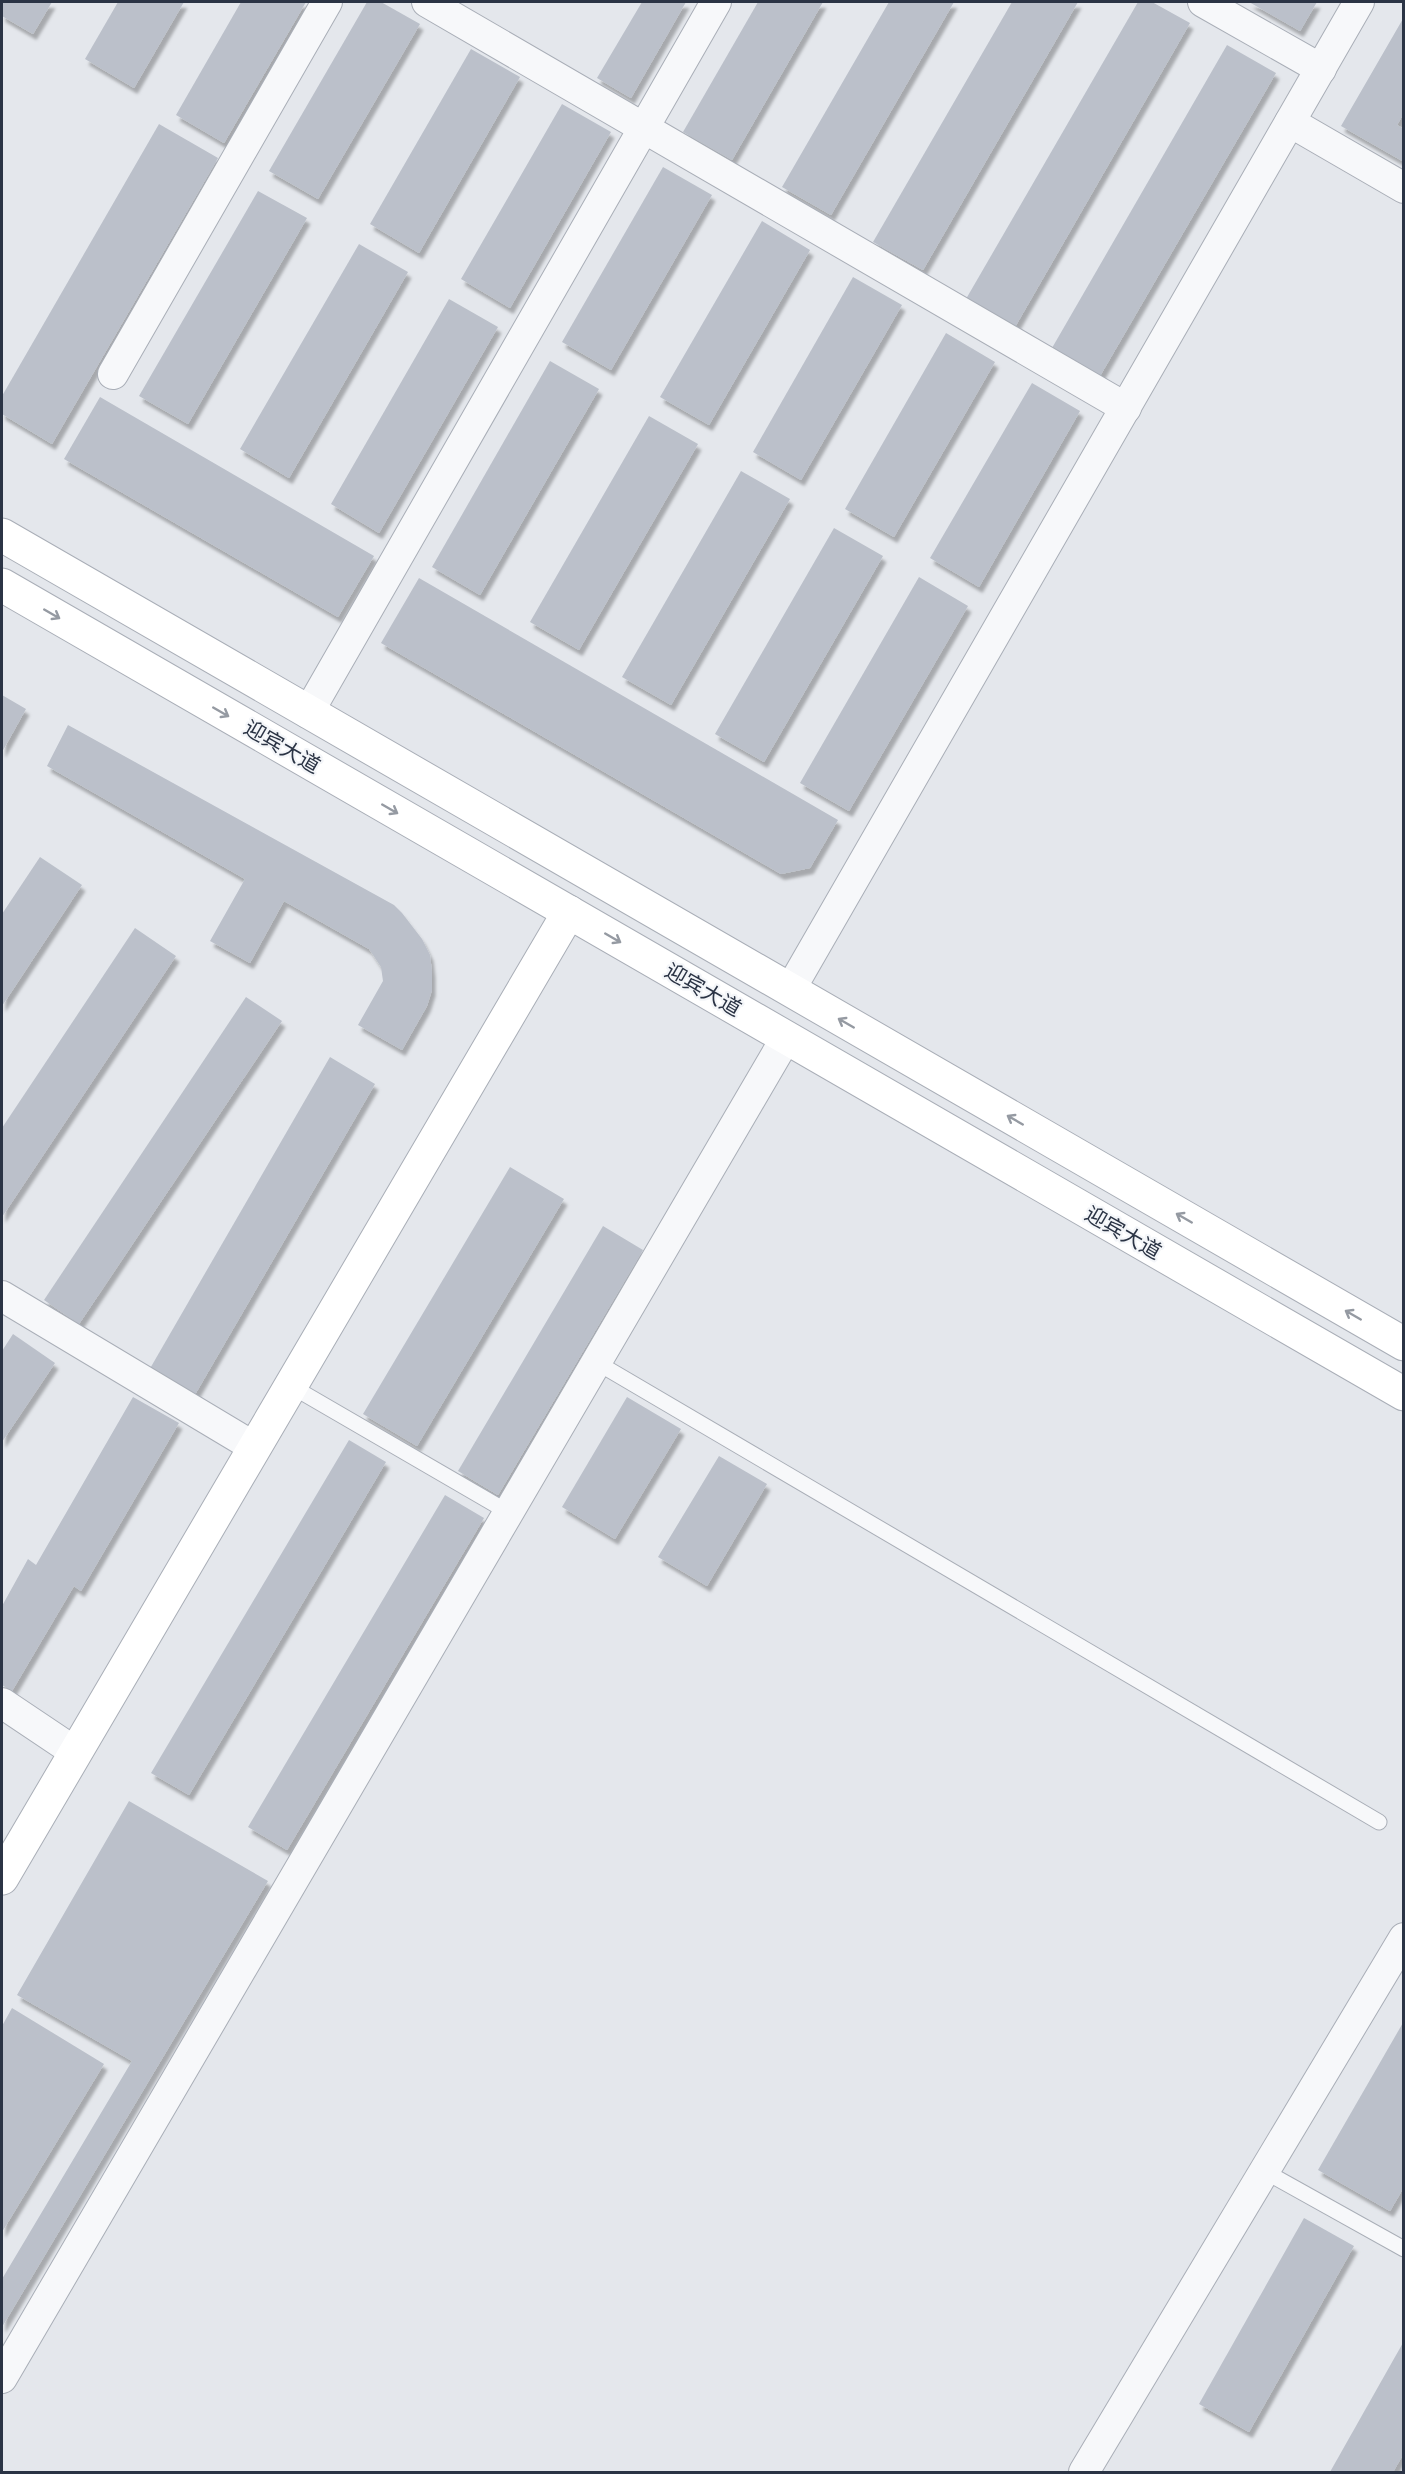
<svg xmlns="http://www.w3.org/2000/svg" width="1405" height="2474" viewBox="0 0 1405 2474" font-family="'Roboto Condensed','Noto Sans SC',sans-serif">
<defs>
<filter id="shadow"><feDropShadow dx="3.5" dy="6" stdDeviation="1.5" flood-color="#0004"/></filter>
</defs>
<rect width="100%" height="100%" fill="#e4e7ec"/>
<g fill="#bbc0ca" filter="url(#shadow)">
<polygon points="2,2 52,2 33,34 2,16"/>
<polygon points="118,2 184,2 134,88 85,59"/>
<polygon points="241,2 306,2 224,143 176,115"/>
<polygon points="367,2 381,2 420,24 318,199 269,171"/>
<polygon points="642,2 686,2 631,98 597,78"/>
<polygon points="758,2 823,2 732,160 683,132"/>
<polygon points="889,2 954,2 831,215 782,187"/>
<polygon points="1012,2 1078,2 923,270 873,242"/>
<polygon points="1138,2 1152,2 1190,23 1015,327 966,299"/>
<polygon points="1249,2 1317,2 1300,31"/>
<polygon points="1404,17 1404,113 1397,125 1404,129 1404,162 1341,126"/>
<polygon points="1227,45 1276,73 1100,376 1052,348"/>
<polygon points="471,49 520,77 419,253 370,224"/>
<polygon points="562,104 611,132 510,308 461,279"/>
<polygon points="159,124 218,158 52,444 2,414 2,396"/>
<polygon points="663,167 712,195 611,370 562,342"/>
<polygon points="258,191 307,218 188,424 139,396"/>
<polygon points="762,221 810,250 709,425 660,397"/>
<polygon points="359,244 408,272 289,478 240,449"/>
<polygon points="853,277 902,305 801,480 753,452"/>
<polygon points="449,299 498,327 379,533 331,504"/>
<polygon points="946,333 995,362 894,537 845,509"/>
<polygon points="550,361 599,389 480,595 432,567"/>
<polygon points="1032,383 1080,411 979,587 930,558"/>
<polygon points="100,397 374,556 338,617 64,459"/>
<polygon points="649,416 698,444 579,650 530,622"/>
<polygon points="741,471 790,499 671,705 622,677"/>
<polygon points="834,528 883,556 764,762 715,734"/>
<polygon points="919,577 968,606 849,811 800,783"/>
<polygon points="419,578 838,820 810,868 781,874 381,643"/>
<polygon points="2,695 26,709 2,752"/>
<polygon points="68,725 394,905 402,913 422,939 430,955 432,972 432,990 427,1006 402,1050 358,1025 383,981 381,967 369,949 284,901 250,963 210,941 245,879 47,766"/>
<polygon points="40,857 82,885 2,1006 2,914"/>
<polygon points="135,928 176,956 2,1217 2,1128"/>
<polygon points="246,997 282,1021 79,1324 44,1300"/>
<polygon points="330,1057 375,1084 193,1398 148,1372"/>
<polygon points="510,1167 564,1199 417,1446 363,1414"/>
<polygon points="603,1226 643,1250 498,1495 458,1471"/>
<polygon points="13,1334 55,1363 2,1442 2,1351"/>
<polygon points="133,1397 179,1423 81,1591 74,1586 12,1691 2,1685 2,1606 28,1559 36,1565"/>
<polygon points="627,1397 681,1429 615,1539 562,1507"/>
<polygon points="349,1440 386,1462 189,1795 151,1773"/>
<polygon points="719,1456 767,1484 707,1586 658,1557"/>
<polygon points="445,1495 484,1518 287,1850 248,1827"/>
<polygon points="129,1801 268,1881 2,2327 2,2279 132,2061 17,1995"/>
<polygon points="12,2008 104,2064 2,2232 2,2026"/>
<polygon points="1404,2021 1404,2187 1390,2211 1318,2170"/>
<polygon points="1304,2218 1354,2246 1249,2432 1199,2404"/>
<polygon points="1404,2341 1404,2453 1393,2472 1330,2472"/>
</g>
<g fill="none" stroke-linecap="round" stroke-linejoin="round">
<defs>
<g id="lane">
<polyline points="596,1362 1379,1822"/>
<polyline points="291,1386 508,1512"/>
<polyline points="1264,2171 1404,2249"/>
</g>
<g id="street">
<polyline points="427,2 1126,408"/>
<polyline points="1203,2 1321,69"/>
<polyline points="1290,122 1404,188"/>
<polyline points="113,374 327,2"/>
<polyline points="308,713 716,2"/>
<polyline points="790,990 1359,2"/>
<polyline points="2,1296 254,1447"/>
<polyline points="2,1703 75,1752"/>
<polyline points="2,2378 786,1038"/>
<polyline points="1084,2472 1404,1938"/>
</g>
<g id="secondary">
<polyline points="2,535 1404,1344"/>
<polyline points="2,585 1404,1394"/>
<polyline points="2,1878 569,912"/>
</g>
</defs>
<use href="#lane" stroke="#a9aeb7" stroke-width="17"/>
<use href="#street" stroke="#a9aeb7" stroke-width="32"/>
<use href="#secondary" stroke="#a9aeb7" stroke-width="35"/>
<use href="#lane" stroke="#f7f8fa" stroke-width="15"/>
<use href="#street" stroke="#f7f8fa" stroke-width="30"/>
<use href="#secondary" stroke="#fff" stroke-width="33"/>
</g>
<defs><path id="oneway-shaft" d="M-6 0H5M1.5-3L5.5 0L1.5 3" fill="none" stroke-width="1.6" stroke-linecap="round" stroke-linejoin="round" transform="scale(1.5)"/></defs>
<g stroke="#959aa2">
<use href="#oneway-shaft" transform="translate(52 614) rotate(30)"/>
<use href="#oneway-shaft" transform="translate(221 712) rotate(30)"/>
<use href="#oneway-shaft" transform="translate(390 809) rotate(30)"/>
<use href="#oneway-shaft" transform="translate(613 938) rotate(30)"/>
<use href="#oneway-shaft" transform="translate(846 1023) rotate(-150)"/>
<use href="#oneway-shaft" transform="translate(1015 1120) rotate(-150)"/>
<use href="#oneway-shaft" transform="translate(1184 1218) rotate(-150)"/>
<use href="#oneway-shaft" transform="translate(1353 1315) rotate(-150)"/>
</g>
<g text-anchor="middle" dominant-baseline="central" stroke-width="4.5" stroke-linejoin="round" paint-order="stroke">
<g font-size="21" fill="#2b3445" stroke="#f4f6f9">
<text transform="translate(282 747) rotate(30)">迎宾大道</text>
<text transform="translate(703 990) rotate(30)">迎宾大道</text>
<text transform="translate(1123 1233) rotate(30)">迎宾大道</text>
</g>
</g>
<rect width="1405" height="2474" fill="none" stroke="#2b3445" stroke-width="6"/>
</svg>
